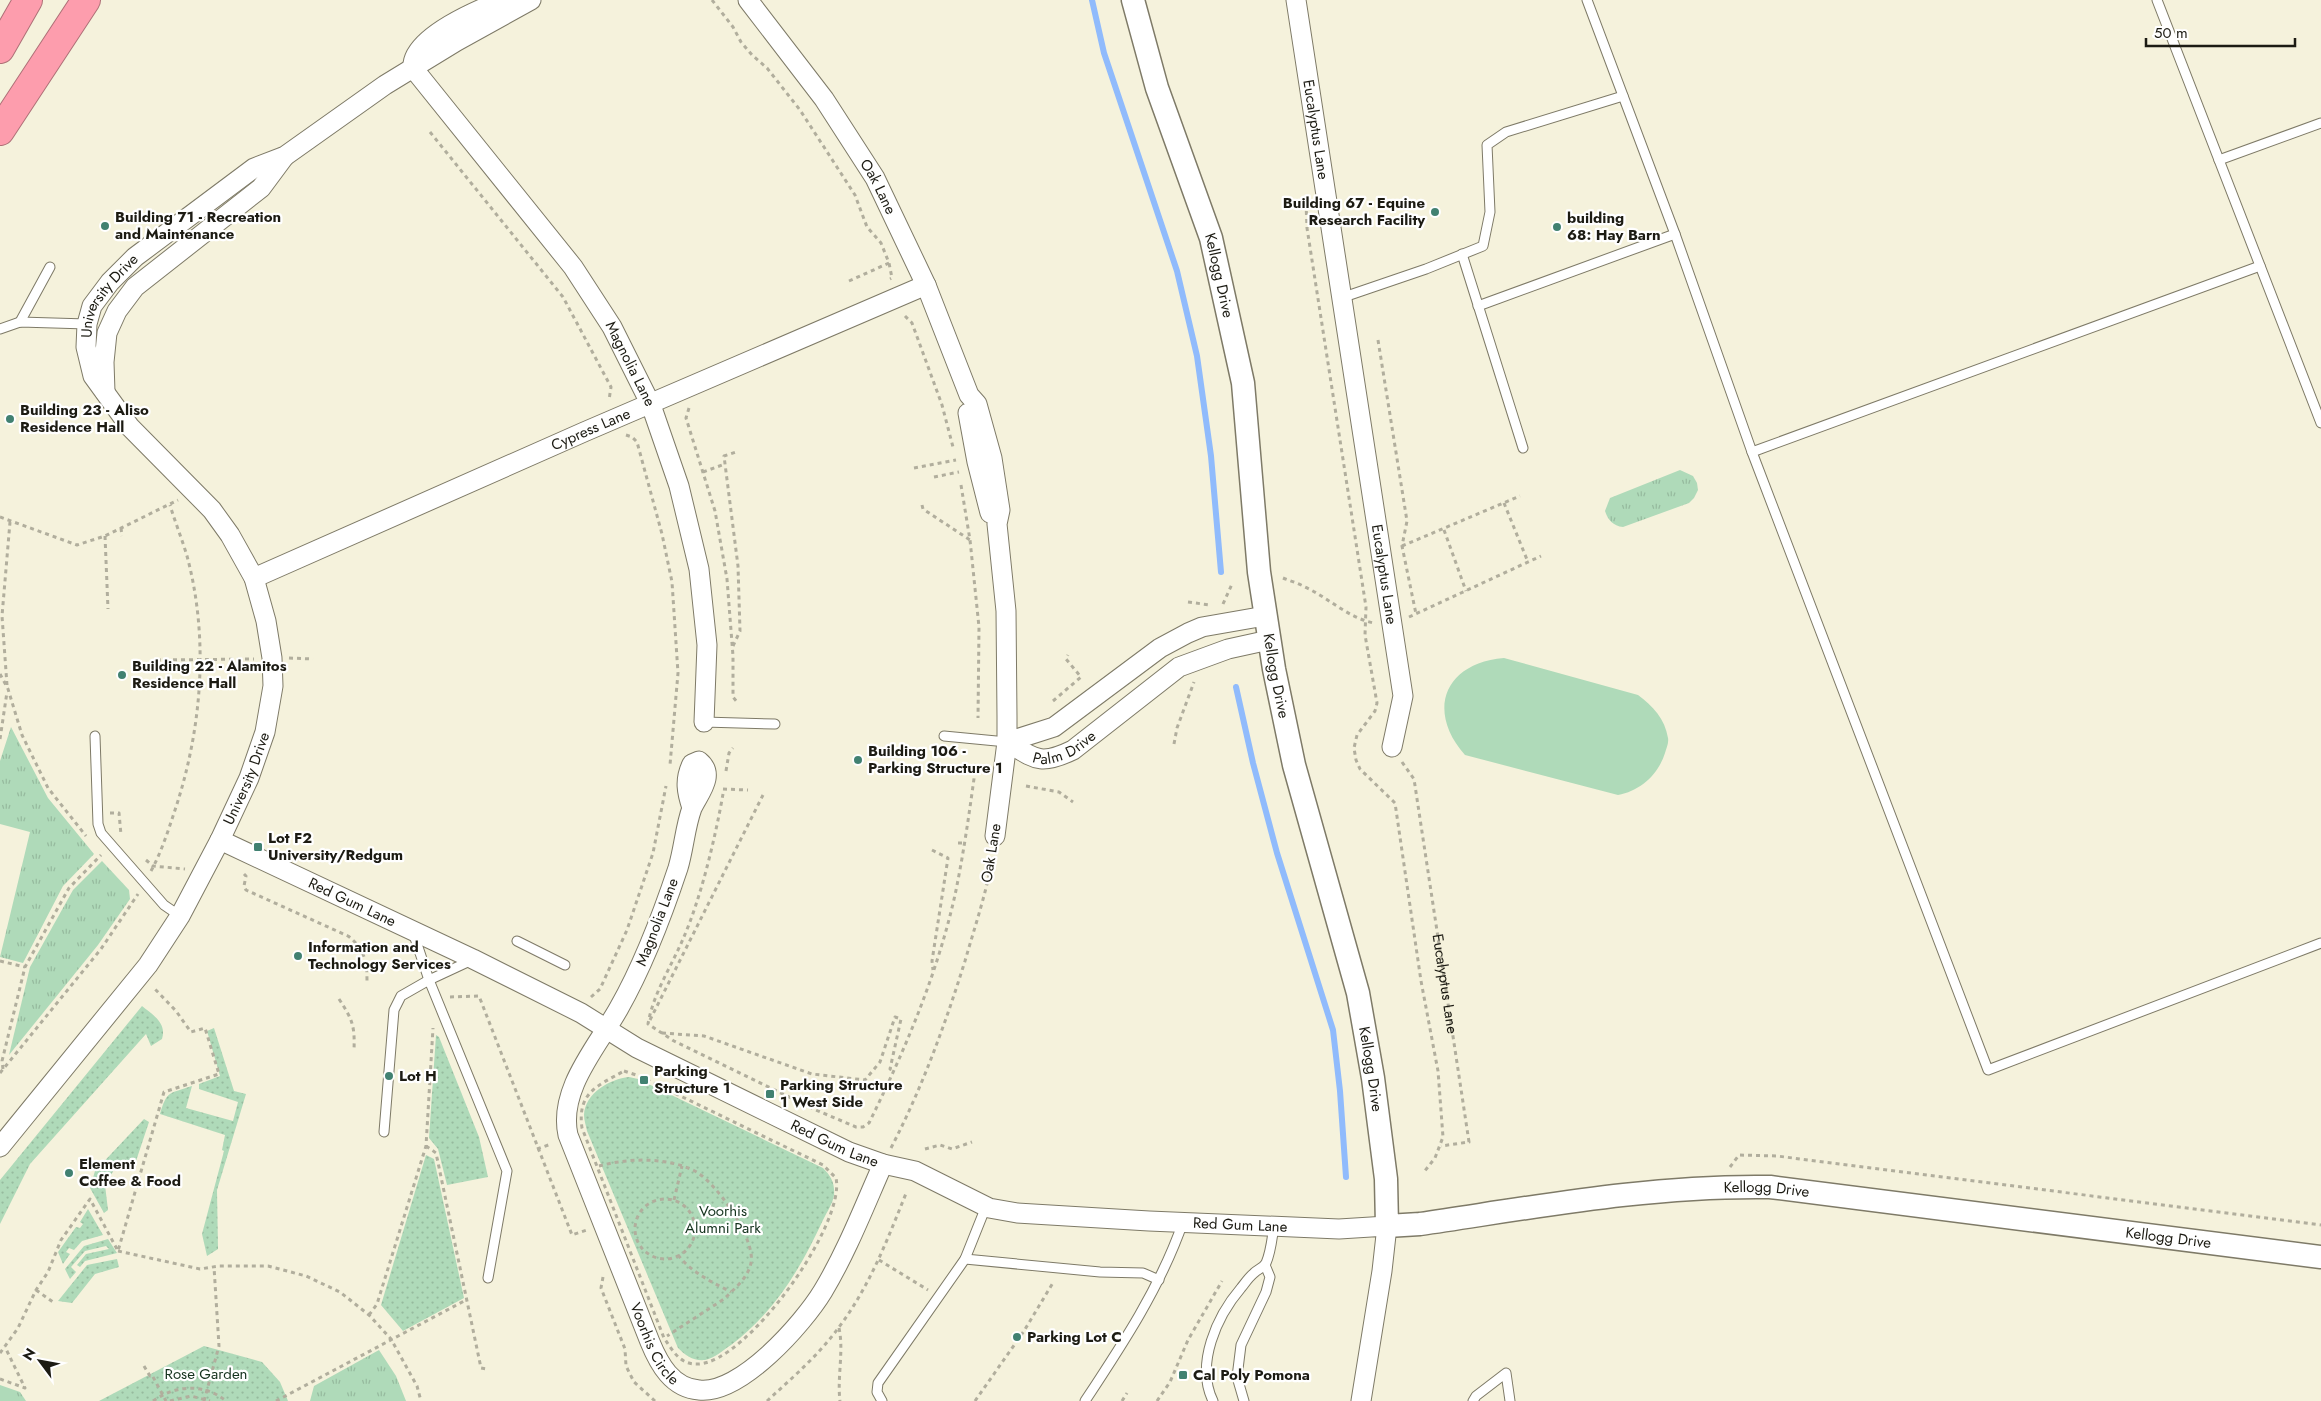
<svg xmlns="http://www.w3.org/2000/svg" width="2321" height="1401" viewBox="0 0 2321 1401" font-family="Jost,sans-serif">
<defs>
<pattern id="grass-tufts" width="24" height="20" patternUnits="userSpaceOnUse" patternTransform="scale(1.25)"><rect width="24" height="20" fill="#afdab9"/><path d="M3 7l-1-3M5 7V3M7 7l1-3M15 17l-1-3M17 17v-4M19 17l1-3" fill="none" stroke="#96ba9e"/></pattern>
<pattern id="park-dots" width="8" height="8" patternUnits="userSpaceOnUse" patternTransform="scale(1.25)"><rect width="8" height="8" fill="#afdab9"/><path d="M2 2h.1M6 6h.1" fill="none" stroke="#96ba9e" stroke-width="1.8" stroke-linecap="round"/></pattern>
</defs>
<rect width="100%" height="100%" fill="#f5f2dc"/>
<g fill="url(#grass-tufts)">
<path d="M1680 470 1693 476 1697 483 1698 490 1694 498 1689 503 1623 527C1613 526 1608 520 1605 511L1610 498Z"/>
<polygon points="11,727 48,798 94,854 63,886 23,963 0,957 30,832 0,824 0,761"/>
<polygon points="102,861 129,890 130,899 98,945 9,1055 30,967 73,890"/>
<polygon points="379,1350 396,1376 406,1401 310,1401 314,1386"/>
<polygon points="0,1385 20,1392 26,1401 0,1401"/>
</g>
<g fill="url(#park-dots)">
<path d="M142 1006C153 1015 167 1023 162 1039L151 1046 146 1034 30 1164 0 1224V1180Z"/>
<path d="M214 1028 234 1091 246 1094 217 1190 218 1249 207 1256 202 1234 224 1151 222 1150 225 1135 160 1114C167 1090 169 1094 192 1086L186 1108 233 1121 238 1102 199 1089V1084L220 1076 207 1031Z"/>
<polygon points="436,1035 439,1037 479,1137 488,1177 447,1185 438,1149 429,1138"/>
<path d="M629 1077 638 1079 823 1168C831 1176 835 1183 834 1195 833 1203 827 1212 823 1220 801 1268 774 1313 731 1345 723 1350 715 1358 705 1360 693 1361 686 1356 678 1348L587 1131C586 1126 584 1120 584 1115 585 1093 610 1079 629 1077Z"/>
<polygon points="144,1119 149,1122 136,1161 115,1168 105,1185 108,1210 104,1213 90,1188 95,1171"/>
<polygon points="426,1155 434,1159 464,1298 403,1331 381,1305"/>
<polygon points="88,1209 103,1235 82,1241 74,1250 69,1248 66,1252 70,1254 63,1264 58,1252 76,1227 80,1228 83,1224 80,1222"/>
<polygon points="108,1239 117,1253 85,1261 80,1267 77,1265 86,1254 109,1249 106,1246 85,1251 71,1267 76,1272 70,1279 65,1269 84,1246"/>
<polygon points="117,1259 119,1267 95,1274 72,1303 58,1301 87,1265"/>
<polygon points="204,1346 262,1362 280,1382 288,1401 99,1401"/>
</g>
<path fill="#afdab9" d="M1504 658 1638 695C1653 706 1665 719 1668 738 1669 743 1666 749 1665 753 1658 775 1640 791 1618 795L1465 755C1426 711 1444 663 1504 658Z"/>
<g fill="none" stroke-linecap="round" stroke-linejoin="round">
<g stroke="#90bbfc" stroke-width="6">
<polyline points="1092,0 1104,53 1177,271 1197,356 1211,456 1221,572"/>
<polyline points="1236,687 1253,763 1277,853 1333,1030 1340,1091 1346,1177"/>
</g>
<defs>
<g id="service">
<polyline points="1587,0 1675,234 1752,452 2260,266"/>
<polyline points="2157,0 2321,423"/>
<polyline points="2219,160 2321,123"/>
<polyline points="1462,254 1523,448"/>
<polyline points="1341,298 1426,269 1483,246 1490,212 1487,145 1506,132 1623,96"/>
<polyline points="1478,306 1675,234"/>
<polyline points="20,322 50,267"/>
<polyline points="0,329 20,322 87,324"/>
<polyline points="1752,452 1988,1070 2321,943"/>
<polyline points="704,722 775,724"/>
<polyline points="95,736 98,824 101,833 164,905 180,916"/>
<polyline points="944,736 1007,742"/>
<polyline points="413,932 429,980 472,960"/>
<polyline points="517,941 565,965"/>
<polyline points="384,1132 394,1010 401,996 429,980 507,1171 488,1278"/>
<polyline points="965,1259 1100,1272 1143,1273 1159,1280"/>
<polyline points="882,1401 877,1392 878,1383 965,1259 983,1214 989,1208"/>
<path d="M1085 1401C1122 1345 1161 1286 1183 1222"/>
<path d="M1213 1401C1195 1364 1217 1316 1241 1288 1245 1283 1249 1277 1254 1273 1258 1269 1263 1268 1266 1263 1271 1252 1272 1238 1274 1226"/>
<polyline points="1244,1401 1237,1377 1241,1345 1266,1292 1270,1277 1265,1265"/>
<polyline points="1473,1401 1476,1396 1506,1373 1510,1401"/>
</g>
<g id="minor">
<path id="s2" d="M503 0C480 9 410 38 413 68L573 267 612 327 651 405 679 486 699 569 707 645 704 722"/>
<path id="s3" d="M748 0 824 99 875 178 926 285 969 395 977 404 992 458 1000 510 997 524 1006 611 1007 717V742L995 836"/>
<path id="s4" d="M1296 0 1403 696 1392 747"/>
<polyline points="105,392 104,362 107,333 117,311 135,287 261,188 284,157"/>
<polyline points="968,413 977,462 990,513"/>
<path id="s5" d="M254 578 584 432 926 285"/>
<path id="s6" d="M1007 742C1035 759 1040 766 1073 750L1179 667 1228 649 1269 640"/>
<polyline points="1007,742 1054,727 1160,648 1188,633 1202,627 1265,616"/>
<path id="s7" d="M692 808C687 793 684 780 692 764L699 761C716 775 699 793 692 808 685 827 684 848 678 868 662 916 644 964 619 1008 598 1046 558 1089 568 1135L650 1342C659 1364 672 1388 699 1390 740 1395 803 1324 823 1291 847 1251 864 1207 883 1164"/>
<path id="s8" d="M220 840 473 959 581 1013 637 1048 849 1152 883 1164 915 1171 989 1208 1017 1213 1149 1221 1339 1229 1387 1226 1382 1271 1361 1401"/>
<path id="s9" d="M0 1147 148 965 180 916 220 840 249 778 265 732 273 686 272 658 266 621 254 578 230 535 212 510 130 427 93 376 86 347 87 324 92 306 110 282 135 257 254 168 285 156 385 85 457 41 531 0"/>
</g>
<g id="tertiary">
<path id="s10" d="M1133 0 1157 88 1211 238 1243 383 1259 572 1274 669 1294 765 1358 993 1373 1078 1386 1179 1387 1226 1420 1224C1536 1207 1652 1185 1770 1187L2321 1257"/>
</g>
<g id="motorway">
<polyline points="0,49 28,0"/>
<polyline points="0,131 86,0"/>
</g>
</defs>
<use href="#service" stroke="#7e7a67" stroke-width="11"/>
<use href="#minor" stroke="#7e7a67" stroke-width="21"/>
<use href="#tertiary" stroke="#7e7a67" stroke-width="25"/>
<use href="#motorway" stroke="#ae7077" stroke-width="30"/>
<g stroke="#b1ae9d" stroke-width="3" stroke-dasharray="4 4" stroke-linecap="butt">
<polyline points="712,0 733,27 741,42 752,55 767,68 800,110 855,195 867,227 881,243 889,263 892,278 890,279"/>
<polyline points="430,132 563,297 611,387 609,400"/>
<polyline points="1306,203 1307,228 1366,607 1365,635 1377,703 1375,711 1357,735 1354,748 1356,760 1360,769 1395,803 1421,981 1438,1071 1443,1137 1435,1158 1424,1172"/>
<polyline points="849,281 889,263"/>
<polyline points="905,316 912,323 942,405 953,447"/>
<polyline points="1378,340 1407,521 1402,546 1416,614"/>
<polyline points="689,408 686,418 715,511 727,579 733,656 733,697 737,702"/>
<polyline points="626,435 632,437 637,442 662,534 672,582 678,673 670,765"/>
<polyline points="914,468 956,460"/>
<polyline points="703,472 725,464"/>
<polyline points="934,477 959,472"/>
<polyline points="961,485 970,540 979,627 978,718"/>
<polyline points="1504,503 1528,562"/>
<polyline points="922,505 923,509 970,540"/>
<polyline points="0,517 77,545 105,536 178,500"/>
<polyline points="121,528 122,536"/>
<polyline points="1444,530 1466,591"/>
<polyline points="105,536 108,609"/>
<polyline points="1402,546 1520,496"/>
<path d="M1283 578C1290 581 1298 583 1305 587 1329 598 1348 618 1374 623"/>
<polyline points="1188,602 1210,605"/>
<polyline points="1223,604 1232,584"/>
<polyline points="1409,617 1541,556"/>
<polyline points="733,646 740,631 738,566 724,456 736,452"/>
<polyline points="289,658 313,659"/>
<polyline points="157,660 254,659"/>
<polyline points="0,674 8,689 22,735 48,788 86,836"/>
<polyline points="7,685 2,616 10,522"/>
<polyline points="1053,701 1081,677 1066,659 1068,655"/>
<polyline points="0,739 7,692"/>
<polyline points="1174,744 1177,728 1194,682"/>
<path id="s1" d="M1402 762 1414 779 1469 1142 1441 1146"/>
<polyline points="726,771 729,753 733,748"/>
<polyline points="1026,786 1059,792 1073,802"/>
<polyline points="723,789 748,790"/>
<path d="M723 794C715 839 701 898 683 939 671 967 653 994 648 1024L674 1041 816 1110 856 1127H863L869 1123C905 1050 937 975 955 895 964 852 970 808 976 764"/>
<polyline points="110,813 119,813 121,835"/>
<polyline points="958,843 965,843"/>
<polyline points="932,850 948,858 932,961 933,970"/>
<polyline points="146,860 153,866 185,869"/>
<path d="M151 871C162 851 169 828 176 807 202 727 209 638 187 556 182 539 175 522 170 505"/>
<path d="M244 874 246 876 244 886 246 890 348 936C364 948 367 961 367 981"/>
<polyline points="0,961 25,967"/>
<polyline points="450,997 479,996 572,1235 587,1230"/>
<polyline points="591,997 600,989 627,930 653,853 666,786"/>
<path d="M339 999C352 1019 355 1025 354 1050"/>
<polyline points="650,1020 763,795"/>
<polyline points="662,1033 704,1036 812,1074 865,1080 880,1062 895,1017 901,1019 890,1069 895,1071"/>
<polyline points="3,1069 2,1061 25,967 69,888 101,855"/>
<path d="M624 1071 639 1076 823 1165 836 1178C846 1224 747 1363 698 1364 680 1365 673 1351 664 1338L582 1128C577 1093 597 1086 624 1071Z"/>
<polyline points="0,1073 101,949 138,894"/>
<polyline points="426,1146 436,1153 481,1368 487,1369"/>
<path d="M891 1148C922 1088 945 1025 965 961 975 926 987 891 993 855"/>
<polyline points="537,1149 551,1144"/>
<polyline points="925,1149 940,1145 952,1149 972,1142"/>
<path d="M599 1166C629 1158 664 1157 693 1170 715 1180 756 1239 751 1263 748 1278 734 1289 724 1299L667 1336"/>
<polyline points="1730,1167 1739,1155 1777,1156 2321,1225"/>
<circle cx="665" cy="1229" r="30"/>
<polyline points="674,1200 682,1166"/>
<polyline points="118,1251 200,1269 219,1266 268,1266 306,1276 340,1292 369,1315 391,1339 417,1386 421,1401"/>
<path d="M678 1255C692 1273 712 1282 731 1292"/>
<polyline points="879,1260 928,1290"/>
<polyline points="603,1277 601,1288 625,1349 626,1366 634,1382 655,1401"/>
<polyline points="36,1290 53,1302"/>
<polyline points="369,1315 377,1304 426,1146 433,1028"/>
<path d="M839 1328C844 1351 837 1377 840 1401"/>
<polyline points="0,1353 18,1328 36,1290 48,1272 61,1240 90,1199 118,1251 164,1092 219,1074 205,1028 191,1032 176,1011 154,988"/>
<polyline points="144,1366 150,1376 152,1375 166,1401"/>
<polyline points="0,1379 25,1388 5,1347"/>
<path d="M153 1401C175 1385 204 1383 226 1401"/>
<polyline points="170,1401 191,1396 210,1401"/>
<polyline points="204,1401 219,1346 214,1267"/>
<polyline points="276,1401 466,1300"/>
<path d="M767 1401C792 1378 819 1355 839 1327 870 1286 888 1238 907 1191"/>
<polyline points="975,1401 1024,1331 1054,1281"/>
<polyline points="1122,1401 1127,1393"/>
<polyline points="1157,1401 1170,1382 1188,1340 1222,1281"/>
</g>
<use href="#service" stroke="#fff" stroke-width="9"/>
<use href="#minor" stroke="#fff" stroke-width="19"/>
<use href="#tertiary" stroke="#fff" stroke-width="22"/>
<use href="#motorway" stroke="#fd9dad" stroke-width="28"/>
</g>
<g fill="#418171" stroke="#fff" stroke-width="2">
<circle cx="1435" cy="212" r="5"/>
<circle cx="105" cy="226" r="5"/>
<circle cx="1557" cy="227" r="5"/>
<circle cx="10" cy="419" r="5"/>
<circle cx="122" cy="675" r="5"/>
<circle cx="858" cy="760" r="5"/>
<rect x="253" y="842" width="10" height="10" rx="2.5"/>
<circle cx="298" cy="956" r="5"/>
<circle cx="389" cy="1076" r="5"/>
<rect x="639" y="1075" width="10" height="10" rx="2.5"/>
<rect x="765" y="1089" width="10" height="10" rx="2.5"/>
<circle cx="69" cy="1173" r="5"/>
<circle cx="1017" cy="1337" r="5"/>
<rect x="1178" y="1370" width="10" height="10" rx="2.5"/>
</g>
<g text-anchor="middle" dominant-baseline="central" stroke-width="4.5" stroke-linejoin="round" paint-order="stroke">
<g font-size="15" fill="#1c1b13" stroke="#fff">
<text stroke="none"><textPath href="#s4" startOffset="131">Eucalyptus Lane</textPath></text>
<text stroke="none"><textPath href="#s3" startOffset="228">Oak Lane</textPath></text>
<text stroke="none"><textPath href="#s10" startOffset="289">Kellogg Drive</textPath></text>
<text stroke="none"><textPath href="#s9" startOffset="1001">University Drive</textPath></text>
<text stroke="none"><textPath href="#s2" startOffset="486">Magnolia Lane</textPath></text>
<text stroke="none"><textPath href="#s5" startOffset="368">Cypress Lane</textPath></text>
<text stroke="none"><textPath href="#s4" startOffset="581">Eucalyptus Lane</textPath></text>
<text stroke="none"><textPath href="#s10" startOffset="694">Kellogg Drive</textPath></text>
<text stroke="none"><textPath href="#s6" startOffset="64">Palm Drive</textPath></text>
<text stroke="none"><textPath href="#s9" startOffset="446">University Drive</textPath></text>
<text transform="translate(991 853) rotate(-81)">Oak Lane</text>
<text stroke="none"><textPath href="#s8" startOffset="146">Red Gum Lane</textPath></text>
<text transform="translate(657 922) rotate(-69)">Magnolia Lane</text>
<text stroke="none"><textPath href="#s1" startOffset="228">Eucalyptus Lane</textPath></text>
<text stroke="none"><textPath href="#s10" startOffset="1099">Kellogg Drive</textPath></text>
<text stroke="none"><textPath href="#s8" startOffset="686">Red Gum Lane</textPath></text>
<text stroke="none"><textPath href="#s10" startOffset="1639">Kellogg Drive</textPath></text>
<text stroke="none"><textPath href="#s8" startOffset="1106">Red Gum Lane</textPath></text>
<text stroke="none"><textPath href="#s10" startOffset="2044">Kellogg Drive</textPath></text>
<text stroke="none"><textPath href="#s7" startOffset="686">Voorhis Circle</textPath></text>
</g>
<g font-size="15" font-weight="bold" fill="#1c1b13" stroke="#fff" text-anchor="start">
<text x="1425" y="203" text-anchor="end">Building 67 - Equine<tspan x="1425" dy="17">Research Facility</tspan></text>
<text x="115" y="217">Building 71 - Recreation<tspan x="115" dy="17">and Maintenance</tspan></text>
<text x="1567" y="218">building<tspan x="1567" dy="17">68: Hay Barn</tspan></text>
<text x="20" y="410">Building 23 - Aliso<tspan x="20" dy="17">Residence Hall</tspan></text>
<text x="132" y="666">Building 22 - Alamitos<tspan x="132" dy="17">Residence Hall</tspan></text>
<text x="868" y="751">Building 106 -<tspan x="868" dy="17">Parking Structure 1</tspan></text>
<text x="268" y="838">Lot F2<tspan x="268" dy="17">University/Redgum</tspan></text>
<text x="308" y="947">Information and<tspan x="308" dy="17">Technology Services</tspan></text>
<text x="654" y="1071">Parking<tspan x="654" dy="17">Structure 1</tspan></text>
<text x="399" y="1076">Lot H</text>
<text x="780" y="1085">Parking Structure<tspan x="780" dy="17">1 West Side</tspan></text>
<text x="79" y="1164">Element<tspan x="79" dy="17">Coffee &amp; Food</tspan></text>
<text x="1027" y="1337">Parking Lot C</text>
<text x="1193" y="1375">Cal Poly Pomona</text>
</g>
<g font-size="15" fill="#14321d" stroke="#fff">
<text x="723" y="1211">Voorhis<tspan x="723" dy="17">Alumni Park</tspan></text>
<text x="206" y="1374">Rose Garden</text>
</g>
</g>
<g transform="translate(40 1361) rotate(302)" stroke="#ffffff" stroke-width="4" paint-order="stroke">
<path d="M0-4L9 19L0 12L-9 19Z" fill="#1c1b13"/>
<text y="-8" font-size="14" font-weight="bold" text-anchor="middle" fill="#1c1b13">N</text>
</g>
<path d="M2146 38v8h149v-8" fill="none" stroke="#1c1b13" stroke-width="2.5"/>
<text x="2154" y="38" font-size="15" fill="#1c1b13" stroke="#ffffff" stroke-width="4" paint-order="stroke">50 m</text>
</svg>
